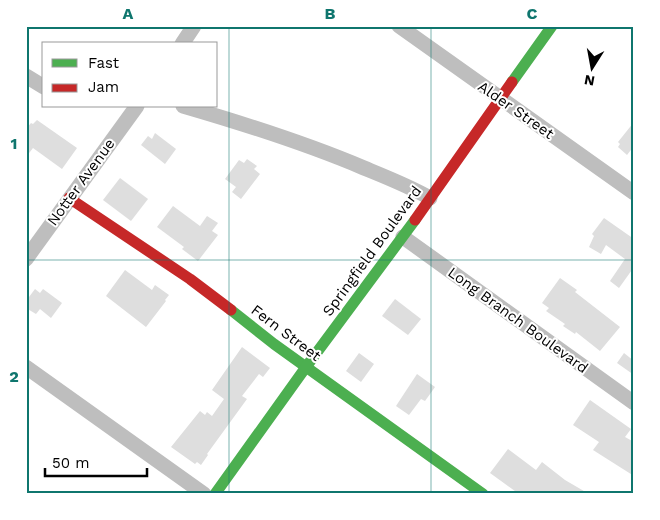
<svg xmlns="http://www.w3.org/2000/svg" width="660" height="520" viewBox="0 0 660 520" font-family="'Work Sans',sans-serif">
<rect width="100%" height="100%" fill="#fff"/>
<g fill="#dedede">
<polygon points="37,120 77,148 62,169 33,148 26,157 26,129 31,123 33,124"/>
<polygon points="634,122 634,146 627,155 618,147 620,144 618,142"/>
<polygon points="155,133 176,149 165,164 141,145 148,136 152,139"/>
<polygon points="247,159 257,166 254,169 260,174 241,199 232,192 236,187 225,179 239,160 244,163"/>
<polygon points="120,178 148,199 131,221 103,200"/>
<polygon points="173,206 200,226 207,216 218,223 212,231 218,235 198,261 182,249 184,247 157,227"/>
<polygon points="604,218 634,239 634,267 619,288 610,281 625,259 606,245 601,254 589,247 594,236 592,234"/>
<polygon points="125,270 152,290 155,285 169,295 165,300 166,301 146,327 106,296"/>
<polygon points="560,278 577,290 575,292 620,327 600,351 576,332 575,334 563,326 565,324 546,311 549,308 542,303"/>
<polygon points="35,289 40,293 43,289 62,303 51,318 40,309 36,314 26,308 26,301"/>
<polygon points="395,299 421,319 408,335 382,316"/>
<polygon points="242,347 270,368 263,377 259,374 242,396 247,399 207,454 208,455 201,465 197,462 195,464 171,447 200,411 205,415 207,412 212,416 224,399 212,390"/>
<polygon points="359,353 374,364 361,382 346,371"/>
<polygon points="624,353 634,361 634,375 617,363"/>
<polygon points="417,374 435,387 425,401 421,399 409,415 396,406"/>
<polygon points="590,400 631,429 625,437 634,442 634,476 593,450 599,442 573,425"/>
<polygon points="508,449 536,470 542,462 565,480 589,494 519,494 490,473"/>
</g>
<g fill="none" stroke-linecap="round" stroke-linejoin="round">
<g stroke="#bebebe" stroke-width="15">
<polyline points="399,26 634,193"/>
<polyline points="182,44 194,26"/>
<polyline points="26,76 44,87"/>
<path d="M183 106C245 124 305 143 364 168 386 177 409 186 430 198"/>
<polyline points="403,237 634,403"/>
<polyline points="26,259 137,106"/>
<polyline points="26,367 204,494"/>
</g>
<g stroke="#4caf50" stroke-width="11">
<polyline points="512,82 552,26"/>
<polyline points="231,310 274,344 483,494"/>
<polyline points="215,494 306,367 415,220"/>
</g>
<g stroke="#c62828" stroke-width="11">
<polyline points="69,198 190,279 231,310"/>
<polyline points="415,220 512,82"/>
</g>
</g>
<path fill="none" stroke="#0f766e" stroke-width="1" stroke-opacity="0.55" d="M229 26V494M431 26V494M26 260H634"/>
<g text-anchor="middle" dominant-baseline="central" stroke-width="4" stroke-linejoin="round" paint-order="stroke">
<g font-size="15" fill="#000" stroke="#fff">
<text transform="translate(516 110) rotate(35)">Alder Street</text>
<text transform="translate(81 182) rotate(-54)">Notter Avenue</text>
<text transform="translate(372 251) rotate(-54)">Springfield Boulevard</text>
<text transform="translate(518 320) rotate(36)">Long Branch Boulevard</text>
<text transform="translate(286 333) rotate(37)">Fern Street</text>
</g>
</g>
<rect width="660" height="520" fill="none" stroke="#ffffff" stroke-width="55"/>
<rect x="42" y="42" width="175" height="65" fill="#ffffff" stroke="#999999"/>
<rect x="52" y="59" width="25" height="8" fill="#4caf50" stroke="#999999"/>
<text x="88" y="68" font-size="15" fill="#000000">Fast</text>
<rect x="52" y="84" width="25" height="8" fill="#c62828" stroke="#999999"/>
<text x="88" y="92" font-size="15" fill="#000000">Jam</text>
<g transform="translate(592 68) rotate(191)" stroke="#ffffff" stroke-width="4" paint-order="stroke">
<path d="M0-4L9 19L0 12L-9 19Z" fill="#000000"/>
<text y="-8" font-size="14" font-weight="bold" text-anchor="middle" fill="#000000">N</text>
</g>
<path d="M45 468v8h102v-8" fill="none" stroke="#000000" stroke-width="2.5"/>
<text x="52" y="468" font-size="15" fill="#000000" stroke="#ffffff" stroke-width="4" paint-order="stroke">50 m</text>
<rect x="28" y="28" width="604" height="464" fill="none" stroke="#0f766e" stroke-width="2"/>
<g font-size="16" text-anchor="middle" font-weight="bold" fill="#0f766e">
<text x="128" y="19">A</text>
<text x="330" y="19">B</text>
<text x="532" y="19">C</text>
<text x="14" y="149">1</text>
<text x="14" y="382">2</text>
</g>
</svg>
